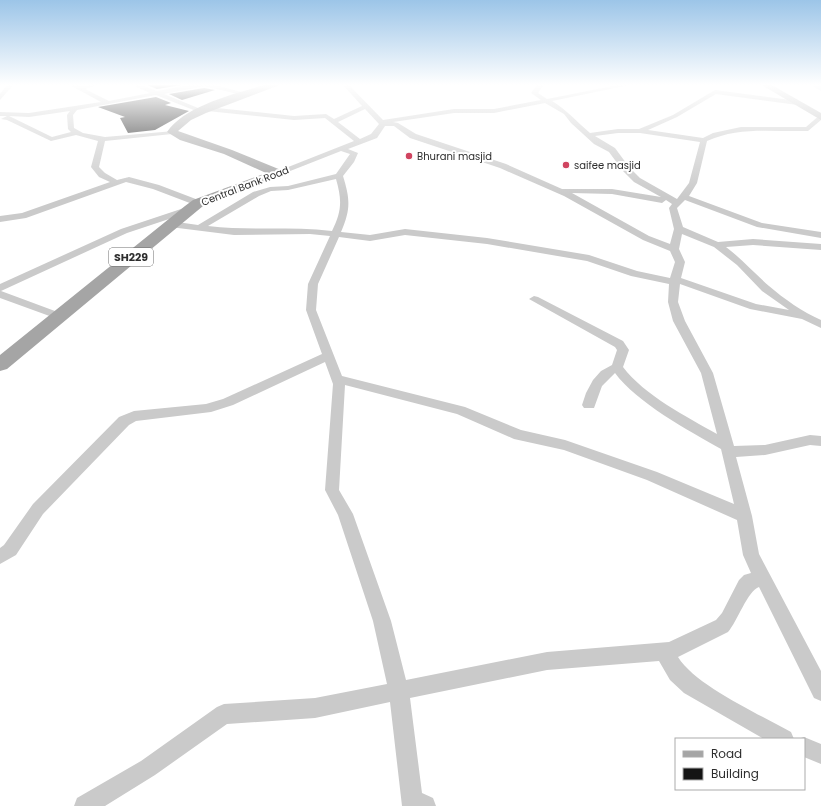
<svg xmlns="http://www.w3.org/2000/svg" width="821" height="806" viewBox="0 0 821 806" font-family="Poppins,sans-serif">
<rect width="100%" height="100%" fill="#fff"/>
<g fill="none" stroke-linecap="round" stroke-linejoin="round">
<polygon fill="#cbdfe7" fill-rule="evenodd" points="809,84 821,84 821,91"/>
</g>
<g fill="#141414">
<polygon points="145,84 188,84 157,89"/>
<polygon points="204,88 215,90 182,100 169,94"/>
<polygon points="156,97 171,103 165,105 189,111 155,130 128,133 120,118 125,117 98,107"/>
</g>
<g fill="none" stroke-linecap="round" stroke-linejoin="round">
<g fill="#cacaca" fill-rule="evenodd">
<polygon points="8,84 14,84 0,100 0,94"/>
<path d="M68 84H75L80 86 101 84 85 89 109 101 150 93 130 84H138L157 91 195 84H211L249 94 246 96 204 86 164 94 203 110 204 111 201 113 156 95 77 110 73 115 74 128 83 133 105 137 174 131V133L172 134 105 141 99 167 105 173 117 180 129 177 159 185 201 201V205H195L153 189 126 182 26 218 0 222V216L22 213 110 182 99 177 91 167 98 141 76 135 51 141 7 120 1 119 7 116H0V112L29 113 101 102ZM70 111 67 115 68 129 71 132 52 137 9 116 29 117Z"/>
<path d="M342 84H348L383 120 454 109H494L541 100 531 93 538 84H544L538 93 547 99 623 84H634L552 101C567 110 577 122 590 133L618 129H639L673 115 715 90 798 101 801 103 798 105 716 94 677 117 648 130 703 138 713 133 741 127H806L821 114V120L808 131C774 132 739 126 707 141L697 183 689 196 762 223 821 232V238L757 227 685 200 677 208 683 227 718 242 753 239 821 244V250L753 245 726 247C742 259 754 273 769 286 784 299 803 312 821 320V328L802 319 750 309 680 284 678 302 685 321 713 373 734 446 765 445 810 435 821 436V446L810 445 765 455 736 457 752 516 759 554 821 671V701L814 698 759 587C748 590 737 622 728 632L678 657C696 686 759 714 791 732L794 739H764L684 693 670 680 659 661 547 670 410 698 422 793 433 798 436 806H402L390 702 315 718 227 724 155 775 105 806H74L77 798 141 761 217 707 224 704 315 698 387 684 373 621 338 515 325 490 333 384 325 362 233 405 211 412 136 421 129 425 43 514 16 555 0 564V548L4 545 33 504 119 417 134 411 206 404 223 399 322 354 306 310 308 284 330 236 310 234 234 235 170 227 165 224 170 221 198 225 253 192 270 187 288 186 336 174 350 154 341 151 280 175 273 173 354 141 325 118 294 120 207 111 204 109 207 107 294 116 326 114 334 119 362 106ZM545 103 564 114 571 123 594 144 609 152 623 171 634 182 661 197 612 189H562L506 164 416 134 398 123 393 122 454 113H494ZM365 109 379 124 371 134 360 139 338 122ZM385 126H394L410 138 500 168 564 196 643 240 670 251 675 262 670 278 637 271 589 255 487 238 405 229 370 235 341 232C351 209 350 199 343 176L354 162 358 153 348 149 377 138ZM618 133H640L700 142 689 183 677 199 640 178 629 167 615 148 595 136ZM336 179C342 200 342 211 332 231 291 226 250 231 208 226L259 196 271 191 288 190ZM572 193 612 194 662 203 666 200 672 204 669 208 674 229 670 244 649 236ZM682 234 714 247 737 265 762 291 789 310 756 304 681 278 685 262 679 249ZM405 235 487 244 587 261 631 276 669 284 668 302 673 321 701 373 717 434C687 417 644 395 623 367L629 350 623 341 538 297 534 296 529 299 615 347 617 350 612 365 601 371 593 380 586 393 582 405 584 408H594L602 386 615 373C636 402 689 431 721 449L734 504 657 472 565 440 521 430 465 407 342 376 316 310 318 284 339 237 370 241ZM345 385 457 414 514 439 564 450 647 480 737 520 743 555 751 573 744 575 739 580 722 613 716 620 669 642 547 652 406 680 391 621 353 514 339 490Z"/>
<polygon points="190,206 193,207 193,211 127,233 1,291 63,314 65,316 63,318 55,318 0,298 0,284 121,229"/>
<polygon points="804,737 821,744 821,764 804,757 804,739 798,739"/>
</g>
<polygon fill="#b7b7b7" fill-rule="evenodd" points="760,84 770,84 821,113 821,120"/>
<path fill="#a5a5a5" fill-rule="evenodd" d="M268 84H282L206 113 191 120 178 131 232 150 281 170 283 173 281 176 203 206 7 369 0 371V355L185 206 193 200 266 173 224 154 180 140 167 132C185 105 237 93 268 84Z"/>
</g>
<linearGradient id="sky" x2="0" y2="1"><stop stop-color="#9cc5e8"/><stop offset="0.43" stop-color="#fff"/><stop offset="1" stop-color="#fff" stop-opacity="0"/></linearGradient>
<rect width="821" height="197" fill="url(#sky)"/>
<g fill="#d04460" stroke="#fff" stroke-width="1.5">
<circle cx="409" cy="156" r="4"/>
<circle cx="566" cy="165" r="4"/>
</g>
<g text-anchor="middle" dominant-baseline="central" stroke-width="4" stroke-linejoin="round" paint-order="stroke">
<g font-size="10" fill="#2d2d2d" stroke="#fff" text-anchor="start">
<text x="417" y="156">Bhurani masjid</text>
<text x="574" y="165">saifee masjid</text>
</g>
<g font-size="10" fill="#2d2d2d" stroke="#fff">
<text transform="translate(245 186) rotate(-21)">Central Bank Road</text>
</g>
<rect fill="#fff" stroke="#6c6c6c" stroke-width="1" x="109" y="248" width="44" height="18" rx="3"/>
<g font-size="11" font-weight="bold" fill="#2d2d2d">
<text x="131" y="257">SH229</text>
</g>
</g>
<rect x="675" y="738" width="130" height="52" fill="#ffffff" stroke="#ababab"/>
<rect x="683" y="751" width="20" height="6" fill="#a5a5a5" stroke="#ababab"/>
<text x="711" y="758" font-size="12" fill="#2d2d2d">Road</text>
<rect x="683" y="768" width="20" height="12" fill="#141414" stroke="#ababab"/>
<text x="711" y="778" font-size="12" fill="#2d2d2d">Building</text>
</svg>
